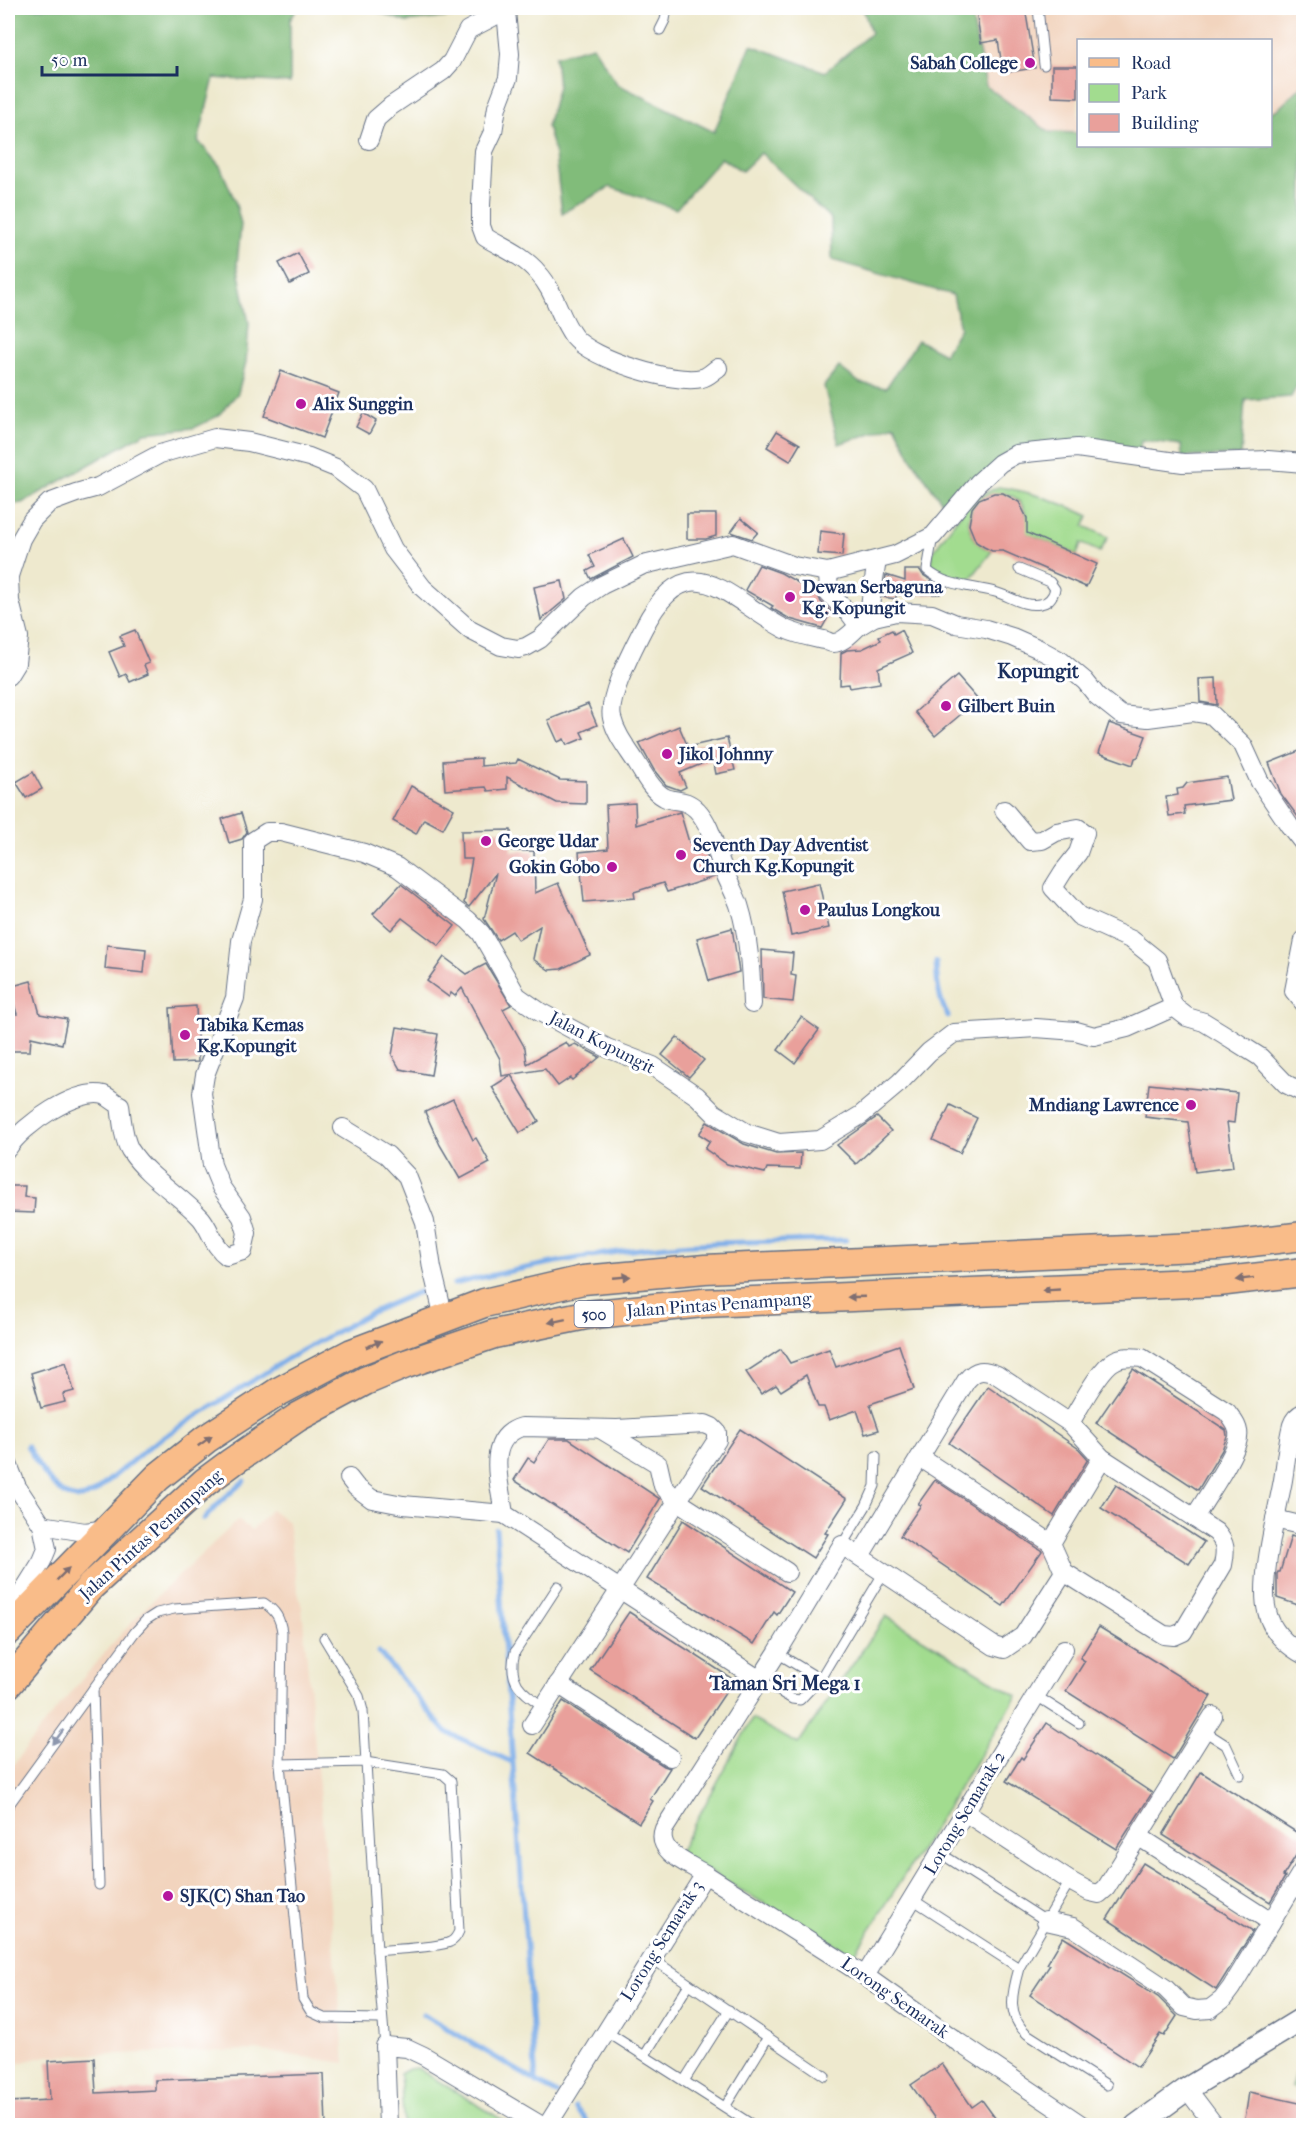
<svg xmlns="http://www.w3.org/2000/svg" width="1311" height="2133" viewBox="0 0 1311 2133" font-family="'IM FELL French Canon',serif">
<rect width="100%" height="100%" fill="#fff"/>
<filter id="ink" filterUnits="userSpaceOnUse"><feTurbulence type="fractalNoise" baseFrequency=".0167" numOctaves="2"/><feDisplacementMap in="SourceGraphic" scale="12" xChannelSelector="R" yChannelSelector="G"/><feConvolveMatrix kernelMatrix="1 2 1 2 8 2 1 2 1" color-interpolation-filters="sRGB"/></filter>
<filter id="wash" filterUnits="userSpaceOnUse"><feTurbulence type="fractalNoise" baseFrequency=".008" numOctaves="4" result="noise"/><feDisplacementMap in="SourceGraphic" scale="24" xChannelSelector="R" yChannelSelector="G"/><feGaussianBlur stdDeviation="1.35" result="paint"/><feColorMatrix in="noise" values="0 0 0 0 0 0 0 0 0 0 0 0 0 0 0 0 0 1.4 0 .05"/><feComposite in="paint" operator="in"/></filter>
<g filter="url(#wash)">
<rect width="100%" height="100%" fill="#eee9ce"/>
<g fill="#f2d4be">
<polygon points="970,8 1303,8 1303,85 1278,109 1271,112 1270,40 1078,40 1078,133 1049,132 985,86"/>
<polygon points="271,1509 288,1522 297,1588 302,1608 345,2063 256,2050 46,2056 8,2066 8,1772 45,1723 112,1644 150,1603 238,1520 252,1530"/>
</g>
<g fill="#a2dc8f" stroke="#5e8676" stroke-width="1.5">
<path d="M998 487C1030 491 1060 502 1089 516L1084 526 1108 537 1100 552 1081 543 1077 555 1026 533C1026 525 1028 517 1024 509 1010 478 962 496 970 529 972 541 981 547 992 551L968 582 942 575 931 569 932 553 964 509 977 497Z"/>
<polygon points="886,1616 1017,1696 854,1955 678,1854 752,1719 798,1744"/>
<polygon points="1299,2060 1303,2061 1303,2090 1291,2087"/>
<polygon points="417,2068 425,2073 511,2125 404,2125 400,2074 409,2069"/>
</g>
<g fill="#81bc7a" stroke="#4e766c" stroke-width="1.5">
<polygon points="8,8 297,8 290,20 290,83 214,78 198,141 220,166 235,201 241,224 237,264 249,323 246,362 238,393 218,416 194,428 145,433 22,503 8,505"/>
<polygon points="368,8 483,8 458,16 406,22"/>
<polygon points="863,8 970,8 986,86 1049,132 1078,133 1078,146 1270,146 1271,112 1278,109 1303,85 1303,374 1291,397 1245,400 1241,455 1182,457 1181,445 1141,440 1140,449 1037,446 948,511 913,461 895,425 839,444 824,386 839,367 860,383 886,388 918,340 944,354 960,328 953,295 832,260 831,219 761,153 742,171 721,158 676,209 610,187 562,213 555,155 547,126 558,86 555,56 593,46 617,84 714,132 751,45 825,72 871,33"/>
</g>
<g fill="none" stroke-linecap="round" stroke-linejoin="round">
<g stroke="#7eaee9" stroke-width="5">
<path d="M936 962C937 982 938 999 948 1016"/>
<path d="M454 1284C525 1267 595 1253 667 1246 726 1241 786 1241 846 1240"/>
<path d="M27 1446C37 1463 56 1499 80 1498 84 1498 89 1495 94 1493L151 1445 287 1359 370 1313 416 1293 433 1289"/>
<polyline points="204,1519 221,1501 244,1481"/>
<polyline points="496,1529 536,2083"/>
<polyline points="379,1652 446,1732 512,1762"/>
<polyline points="423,2014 557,2094"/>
<polyline points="575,2107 590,2126"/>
</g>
</g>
<g id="blocks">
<g fill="#e9a09b">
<polygon points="993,8 1025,8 1035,68 1003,73 998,40 981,43 976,10"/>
<polygon points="1052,66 1078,66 1078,98 1052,97"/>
<polygon points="298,253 309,274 290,284 279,263"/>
<polygon points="281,371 339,393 322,438 264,416"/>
<polygon points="363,413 376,421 369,434 356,427"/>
<polygon points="777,431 800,444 790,461 767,447"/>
<polygon points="994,493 1003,493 1019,502 1027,518 1027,533 1097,564 1086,587 1003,551 992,551 984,547 976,542 969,525 972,508 979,499"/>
<polygon points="687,514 716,514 716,536 706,539 687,539"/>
<polygon points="741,518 758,532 752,539 731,532"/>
<polygon points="820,531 844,534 842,556 818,554"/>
<polygon points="624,539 633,557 591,579 587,571 595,567 589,555"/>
<polygon points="759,565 781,573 818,594 821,602 831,612 822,628 790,619 771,608 773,606 745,590"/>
<polygon points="905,570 920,570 923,575 939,585 940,594 896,595 896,599 883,597 886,575 905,581"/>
<polygon points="562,581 566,599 541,620 534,587"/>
<polygon points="135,630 149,663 144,665 148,674 130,682 126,674 120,677 109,652 124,646 120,636"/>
<polygon points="892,630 894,634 901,630 912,653 878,668 880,683 850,688 849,684 840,685 841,653 847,650 862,649 881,640 879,636"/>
<polygon points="957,676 978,700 935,736 915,712"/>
<polygon points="1216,678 1217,705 1200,702 1199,679"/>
<polygon points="588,704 597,725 581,732 584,738 567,745 564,739 558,742 548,720"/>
<polygon points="1109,723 1146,736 1138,757 1135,758 1133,765 1099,753"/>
<polygon points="679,726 688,747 727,738 735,770 716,774 713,759 680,773 686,787 680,790 666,785 654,770 639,743"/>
<polygon points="1304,749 1304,825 1281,794 1269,763"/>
<polygon points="481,758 481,766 516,763 518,759 560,780 586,781 586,804 557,803 507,777 507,789 488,791 486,787 445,790 443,761"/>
<polygon points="33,772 42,789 26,798 16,782"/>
<polygon points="1227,777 1231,800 1184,806 1185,814 1169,816 1166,797 1178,795 1177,789 1183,788 1187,783"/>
<polygon points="411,786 454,809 443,829 424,819 416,834 393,821"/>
<polygon points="635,803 636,825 680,812 689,842 701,839 714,877 667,892 663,883 634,892 635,898 584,902 579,852 608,849 606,805"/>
<polygon points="241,813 247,832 242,839 229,843 222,819"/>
<polygon points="511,830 512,851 534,851 535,893 558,883 590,955 561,969 549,970 533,959 540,926 518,940 512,931 498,940 484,919 496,873 469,907 464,903 472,859 462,859 461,831"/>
<polygon points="819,883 829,928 791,936 782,891"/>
<polygon points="401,884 455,926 439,946 402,918 391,930 373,914"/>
<polygon points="732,928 739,972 709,981 697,938"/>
<polygon points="107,945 146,949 144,973 105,969"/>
<polygon points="762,950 793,953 791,975 796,976 793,1002 763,999"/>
<polygon points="444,957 467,974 486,964 511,1005 503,1009 525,1048 527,1064 566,1042 569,1047 575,1044 600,1057 572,1080 570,1078 558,1086 545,1069 502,1076 500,1059 462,988 455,996 451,993 449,997 427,981"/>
<polygon points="31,981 40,1014 67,1019 62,1044 31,1037 30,1051 9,1051 10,1014 17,1014 9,987"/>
<polygon points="196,1006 198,1062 173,1063 170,1008"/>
<polygon points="801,1017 819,1030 795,1063 778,1050"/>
<polygon points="397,1027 438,1034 431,1075 400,1069 392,1055"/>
<polygon points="677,1037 704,1060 689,1077 662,1055"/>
<polygon points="511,1075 539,1121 520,1133 492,1087"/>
<polygon points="1149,1084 1237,1093 1234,1123 1227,1122 1233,1167 1195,1172 1188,1122 1145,1117"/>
<polygon points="453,1099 473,1140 476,1138 490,1163 460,1179 440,1145 425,1112"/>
<polygon points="950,1105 977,1118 960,1153 933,1140"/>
<polygon points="877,1117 891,1131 856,1164 837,1145"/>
<polygon points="707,1122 744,1144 776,1154 801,1153 800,1169 767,1168 765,1173 727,1164 705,1149 710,1141 699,1134"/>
<polygon points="8,1186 25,1186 24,1197 35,1198 34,1213 8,1212"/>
<polygon points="899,1345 914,1389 870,1404 879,1430 865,1434 857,1410 829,1420 824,1407 818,1407 806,1375 781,1391 776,1385 761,1394 746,1372 781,1349 790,1363 829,1349 836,1367"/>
<polygon points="66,1362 74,1391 63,1394 65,1402 41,1408 31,1373"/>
<polygon points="1133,1369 1226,1430 1227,1436 1222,1450 1198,1490 1096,1423"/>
<polygon points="988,1386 1079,1449 1088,1459 1054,1516 949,1443"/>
<polygon points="740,1429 847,1499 825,1533 828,1534 813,1558 702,1486"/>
<polygon points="549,1439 569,1439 660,1499 627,1553 514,1480 528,1458 534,1462"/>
<polygon points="935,1480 1042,1551 1003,1606 900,1536 921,1505 918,1504"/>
<polygon points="1116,1485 1204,1542 1189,1564 1101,1508"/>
<polygon points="683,1520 792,1592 777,1615 774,1612 754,1644 647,1579"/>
<polygon points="1291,1536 1304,1540 1304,1607 1277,1598 1277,1574 1278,1572 1280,1572"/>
<polygon points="629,1612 734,1680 695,1738 590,1670"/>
<polygon points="1099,1627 1211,1696 1173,1759 1066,1691 1085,1661 1080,1658"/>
<polygon points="563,1701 664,1766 670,1768 650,1799 653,1801 639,1823 530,1753"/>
<polygon points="1047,1723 1152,1793 1116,1849 1006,1781 1021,1757 1023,1759"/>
<polygon points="1201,1772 1304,1837 1304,1843 1283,1876 1285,1877 1270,1902 1163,1835"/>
<polygon points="1143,1863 1253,1931 1216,1990 1107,1919"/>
<polygon points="1063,1937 1158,1997 1177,2016 1164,2036 1160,2034 1138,2067 1030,1995 1050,1965 1047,1964"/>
<polygon points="94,2058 96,2093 155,2090 155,2080 324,2074 326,2126 8,2126 8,2102 50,2100 48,2061"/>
<polygon points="942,2064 972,2107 982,2100 1001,2126 940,2126 911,2085"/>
<polygon points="1249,2092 1304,2104 1304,2126 1244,2126"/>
</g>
</g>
</g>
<g filter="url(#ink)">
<use href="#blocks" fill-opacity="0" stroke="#657085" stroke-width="1.5"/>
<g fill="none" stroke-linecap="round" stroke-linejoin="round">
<defs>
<g id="service">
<polyline points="1038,8 1044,65"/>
<polyline points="660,30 665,20 667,8"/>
<path d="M933 536 927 570C945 586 972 586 995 592 1010 596 1023 607 1040 604 1049 603 1053 596 1055 589L1050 582 1019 569"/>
<polyline points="842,1545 866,1506 875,1486 876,1456"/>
<polyline points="324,1638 359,1696 363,1711 377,1951 385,2046"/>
<polyline points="777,1653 820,1679 884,1572"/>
<polyline points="760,1680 792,1699 800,1700 820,1679"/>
<polyline points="1035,1695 1079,1723"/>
<path d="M543 1706C521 1692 507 1681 515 1652L558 1586"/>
<polyline points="1204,1731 1226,1745 1240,1775"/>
<path d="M280 1764 365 1762 443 1774 451 1781 459 1931C457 1936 455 1940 450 1942 437 1948 393 1949 377 1951"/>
<polyline points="8,1806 93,1689"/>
<polyline points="940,1853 1046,1921"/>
<path d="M99 1885 93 1689 135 1632 146 1620 157 1613 174 1609 264 1603C276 1611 280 1618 282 1632L280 1764 303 1999 311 2012 324 2018 381 2019"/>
<path d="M912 1899 1019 1968C1012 1993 1006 2015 1027 2034L1107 2085"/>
<polyline points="651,1958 825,2076"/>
<polyline points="1019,1968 1070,1881"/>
<polyline points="607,2032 751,2124"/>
<polyline points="645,2055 689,1984"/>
<polyline points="684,2081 729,2010"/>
<polyline points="725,2107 768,2037"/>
</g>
<g id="minor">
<path d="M506 11 510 54 508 78 497 107 493 132 484 151 481 205V226L485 237C503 248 524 256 538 273 555 291 559 317 574 337 592 359 674 385 702 378 708 377 713 371 718 368"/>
<polyline points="369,140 376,119 391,106 443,71 452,61 468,30 510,8"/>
<polyline points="828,572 829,594 850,614 859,626 874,617 896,612 932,614 956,624 986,629 1012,637 1037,648 1061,661 1085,681 1097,696 1121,715 1148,718 1193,712 1212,715 1243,745 1260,782 1289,825 1304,844"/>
<polyline points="874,617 869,612 877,560"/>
<polyline points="8,676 16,663 19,637 10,601 9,576 21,539 32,520 49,503 76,493 98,487 160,454 215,438 249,442 309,457 336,468 364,489 393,549 423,588 470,630 501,646 518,649 526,647 540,639 584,597 602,585 643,565 733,544 794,566 828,572 895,555 933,536 978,483 1000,463 1016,454 1077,448 1183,463 1268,460 1304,463"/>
<polyline points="1004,810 1030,841 1042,840 1056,832 1078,828 1085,833 1078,853 1063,872 1053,888 1079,916 1132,940 1157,960 1174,1007"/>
<polyline points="1304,940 1294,991 1304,1003"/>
<path d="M752 1004C751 972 749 937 739 905 734 891 726 878 721 863 714 845 711 825 697 810 684 797 675 803 664 797 652 791 643 773 636 762 627 748 616 735 612 718 607 697 633 649 643 629 689 539 727 599 785 629 798 635 810 637 824 640 827 641 830 643 833 643 843 643 852 632 859 626"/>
<polyline points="343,1128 387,1155 407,1176 425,1222 432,1268 444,1318"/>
<path d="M8 1148C23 1125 76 1088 104 1095 109 1097 115 1103 120 1105 122 1120 123 1138 130 1150 148 1178 179 1194 201 1218 211 1230 213 1246 227 1256L243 1251 247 1233 242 1217 221 1187 212 1165 202 1093 205 1075 235 998 241 941 253 899V841L267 832H281L364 853 397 867 468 920 481 933 517 996 540 1012 607 1048 653 1066 697 1096 714 1113 747 1133 779 1143 820 1140 861 1115 899 1083 929 1052 954 1033 1036 1028 1076 1031 1094 1036 1127 1028 1174 1007 1187 1017 1204 1022 1222 1033 1260 1057 1286 1084 1304 1093"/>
<path d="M1304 1412C1298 1415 1294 1419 1292 1425 1287 1443 1286 1462 1283 1480 1277 1513 1259 1580 1267 1611 1271 1631 1286 1645 1304 1655"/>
<path d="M1070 1423C1080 1407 1099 1369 1114 1361 1122 1356 1133 1357 1142 1358L1227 1412C1233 1420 1240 1428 1238 1438 1236 1455 1204 1501 1194 1518"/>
<polyline points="602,1430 658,1464 663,1486 677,1501 787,1572"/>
<polyline points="921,1458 1051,1543"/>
<polyline points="8,1464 17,1487 42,1525 47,1549 42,1561 22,1593 14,1619"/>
<polyline points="349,1478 356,1487 372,1499 403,1505 504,1514"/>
<polyline points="1275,1519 1304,1526"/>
<polyline points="42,1525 85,1532 107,1529"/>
<path d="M860 1556 966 1381C976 1369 983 1369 997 1375L1070 1423 1102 1458 1051 1543 1064 1572 1164 1635 1174 1636 1183 1632 1223 1565C1226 1550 1226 1543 1216 1532L1102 1458"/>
<polyline points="558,1684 670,1757"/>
<path d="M532 1725 717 1440V1432L712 1427 705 1424 617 1429 522 1427C484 1438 500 1484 504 1514L760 1680"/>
<polyline points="966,1813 1070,1881 1090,1892 1099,1894 1106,1888 1213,1716"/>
<polyline points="1138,1836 1271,1922"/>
<polyline points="705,1874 865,1976 958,2042 1083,2126"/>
<polyline points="1046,1921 1073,1927 1165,1988 1184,2007 1197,2010 1210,2009 1222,2000 1231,1988 1304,1868"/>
<polyline points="865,1976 1064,1649"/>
<polyline points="1187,2089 1215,2126"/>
<polyline points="388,2126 385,2046 407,2048 424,2056 542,2126"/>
<path d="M547 2126 705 1874C689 1864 655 1852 664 1829L777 1653 842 1545 994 1646 1004 1649 1023 1636 1064 1572"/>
</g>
<polyline id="tertiary" points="1136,2126 1187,2089 1304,2018"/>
<g id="primary">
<polyline points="8,1631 158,1477 206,1439 278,1392 352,1353 484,1303 583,1280 705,1269 1218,1246 1304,1236"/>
<polyline points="8,1684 90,1587 205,1482 232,1462 298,1417 365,1381 406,1364 494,1334 586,1315 703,1303 1218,1282 1304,1272"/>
</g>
</defs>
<use href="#service" stroke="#657085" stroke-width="11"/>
<use href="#minor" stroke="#657085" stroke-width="20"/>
<use href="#tertiary" stroke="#657085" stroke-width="25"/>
<use href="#primary" stroke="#657085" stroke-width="31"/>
<use href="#service" stroke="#fff" stroke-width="9"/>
<use href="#minor" stroke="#fff" stroke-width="18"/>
<use href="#tertiary" stroke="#fff" stroke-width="22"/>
<use href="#primary" stroke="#f9bc89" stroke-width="28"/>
</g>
<defs><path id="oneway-solid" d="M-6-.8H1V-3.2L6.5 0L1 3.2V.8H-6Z" transform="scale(1.5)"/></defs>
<g fill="#7f6e71">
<use href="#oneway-solid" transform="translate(622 1277) rotate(-5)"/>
<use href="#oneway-solid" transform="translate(1245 1279) rotate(173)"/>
<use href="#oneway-solid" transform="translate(1051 1290) rotate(177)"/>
<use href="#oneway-solid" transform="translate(856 1297) rotate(178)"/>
<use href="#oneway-solid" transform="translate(557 1321) rotate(168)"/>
<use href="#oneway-solid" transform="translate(374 1344) rotate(-22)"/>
<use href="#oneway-solid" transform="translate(205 1441) rotate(-36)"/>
<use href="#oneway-solid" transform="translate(63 1574) rotate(-45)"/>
</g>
<use fill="#8d97ae" href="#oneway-solid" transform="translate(58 1737) rotate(126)"/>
</g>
<g fill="#b5179e" stroke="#fff" stroke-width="2">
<circle cx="1030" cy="63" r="6"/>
<circle cx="301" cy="404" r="6"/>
<circle cx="790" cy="597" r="6"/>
<circle cx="946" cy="706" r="6"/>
<circle cx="667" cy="754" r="6"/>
<circle cx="486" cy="841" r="6"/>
<circle cx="681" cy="855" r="6"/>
<circle cx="612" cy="867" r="6"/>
<circle cx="805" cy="910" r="6"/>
<circle cx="185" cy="1035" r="6"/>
<circle cx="1191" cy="1105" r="6"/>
<circle cx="168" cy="1896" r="6"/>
</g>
<g text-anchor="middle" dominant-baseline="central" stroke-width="6" stroke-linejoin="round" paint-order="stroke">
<rect fill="#fff" stroke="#5f6d8e" stroke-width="1.5" x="574.5" y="1301" width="39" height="26" rx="4.5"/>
<g font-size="16" font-weight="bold" fill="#1b2f5e">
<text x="594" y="1314">500</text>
</g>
<g font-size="18" font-weight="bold" fill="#1b2f5e" stroke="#fff" text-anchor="start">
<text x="1018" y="63" text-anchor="end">Sabah College</text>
<text x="313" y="404">Alix Sunggin</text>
<text x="802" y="587">Dewan Serbaguna<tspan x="802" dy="21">Kg. Kopungit</tspan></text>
<text x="958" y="706">Gilbert Buin</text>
<text x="679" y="754">Jikol Johnny</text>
<text x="498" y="841">George Udar</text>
<text x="693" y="845">Seventh Day Adventist<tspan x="693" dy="21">Church Kg.Kopungit</tspan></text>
<text x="600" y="867" text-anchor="end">Gokin Gobo</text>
<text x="817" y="910">Paulus Longkou</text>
<text x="197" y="1025">Tabika Kemas<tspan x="197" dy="21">Kg.Kopungit</tspan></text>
<text x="1179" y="1105" text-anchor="end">Mndiang Lawrence</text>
<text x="180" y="1896">SJK(C) Shan Tao</text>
</g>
<g font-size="18" fill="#1b2f5e" stroke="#fff">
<text transform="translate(602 1043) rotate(27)">Jalan Kopungit</text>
<text transform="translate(719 1305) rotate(-4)">Jalan Pintas Penampang</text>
<text transform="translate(151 1535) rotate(-42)">Jalan Pintas Penampang</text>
<text transform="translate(965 1813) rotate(-59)">Lorong Semarak 2</text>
<text transform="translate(662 1941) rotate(-58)">Lorong Semarak 3</text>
<text transform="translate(895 1998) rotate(35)">Lorong Semarak</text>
</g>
<g font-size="20" font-weight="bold" fill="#1b2f5e" stroke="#fff">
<text x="1038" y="671">Kopungit</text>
<text x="785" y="1683">Taman Sri Mega 1</text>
</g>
</g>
<rect width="1311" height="2133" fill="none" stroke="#fff" stroke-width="30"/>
<rect x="1077" y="39" width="195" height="108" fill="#ffffff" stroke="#a4acbf" stroke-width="1.5"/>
<rect x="1089" y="58" width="30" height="9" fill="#f9bc89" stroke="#a4acbf" stroke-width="1.5"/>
<text x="1131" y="69" font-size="18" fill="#1b2f5e">Road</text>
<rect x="1089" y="84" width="30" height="18" fill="#a2dc8f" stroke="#a4acbf" stroke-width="1.5"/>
<text x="1131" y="99" font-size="18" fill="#1b2f5e">Park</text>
<rect x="1089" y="114" width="30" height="18" fill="#e9a09b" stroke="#a4acbf" stroke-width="1.5"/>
<text x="1131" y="129" font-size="18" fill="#1b2f5e">Building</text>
<path d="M42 66v9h135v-9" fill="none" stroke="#1b2f5e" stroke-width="3"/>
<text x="51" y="66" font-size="18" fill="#1b2f5e" stroke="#ffffff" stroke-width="4.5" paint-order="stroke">50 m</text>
</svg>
